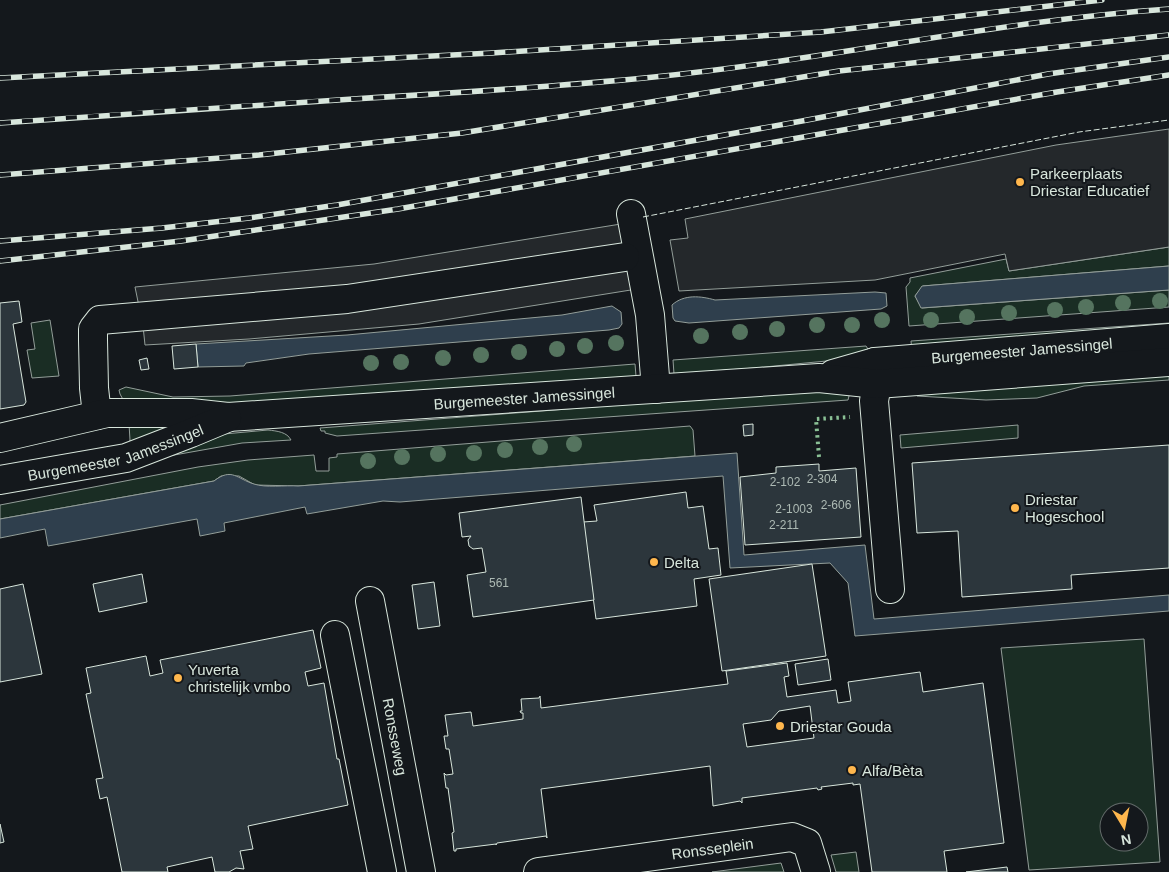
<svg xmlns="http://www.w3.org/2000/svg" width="1169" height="872" viewBox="0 0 1169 872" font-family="Arial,sans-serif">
<rect width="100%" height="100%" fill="#14181c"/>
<g fill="#1a2d24" stroke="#939e99" fill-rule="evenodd">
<polygon points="1169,247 1169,266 923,286 915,296 922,308 1169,290 1169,307 909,326 906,287 910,282 910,278 1006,259 1009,271"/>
<polygon points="50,320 59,376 32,378 27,350 35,349 31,323"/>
<polygon points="1169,323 1169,331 912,352 911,341"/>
<polygon points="866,346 868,349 868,357 754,368 674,374 673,360"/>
<polygon points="635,364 636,376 263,403 126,405 120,394 119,390 126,387 173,397 230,396"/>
<polygon points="1169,368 1169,380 1084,386 1037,398 986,400 917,396 915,387"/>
<polygon points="842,391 849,396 848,400 337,436 325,433 325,431 321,431 320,428 763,394"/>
<polygon points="191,417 128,447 130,440 129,424"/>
<polygon points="1018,425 1018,438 901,448 900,435"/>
<polygon points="690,426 693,430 695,456 298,486 255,485 239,476 221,476 214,481 0,519 0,505 198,467 248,460 314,455 316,471 329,471 329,458 337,457 337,454"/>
<path d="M268 430C277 431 287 432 291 440L242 443 163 457 224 434Z"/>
<path d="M1144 639 1160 862 1029 870 1001 648ZM1109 812H1139V842H1109Z"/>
<polygon points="856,852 859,872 836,872 831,855"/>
<polygon points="781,863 784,872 712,872"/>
</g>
<g fill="#24282b" stroke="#939e99">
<polygon points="1169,129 1169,247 1009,271 1005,254 875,280 679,291 670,240 688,238 685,219 1056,145"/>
<polygon points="627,223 637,289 419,324 249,339 145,345 143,326 135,287 374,264"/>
</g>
<g fill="#2f3f4d" stroke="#939e99">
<polygon points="1169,266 1169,290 921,308 915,296 922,286"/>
<path d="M875 292 886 293 887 306 881 309 689 323 675 321 673 318 672 305C684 294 701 296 715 300Z"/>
<polygon points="612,306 621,312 622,324 619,328 609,330 309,354 246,363 244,366 198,367 196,344 347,335 562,315"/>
<path d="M737 453 744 555 865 545 874 619 1169 595V611L855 636 848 583 830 563 730 568 723 476 400 502 383 501 307 514 305 507 224 523 225 531 200 536 197 519 48 546 45 529 0 538V519L214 481C232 467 237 479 254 484 265 488 286 485 298 486Z"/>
</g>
<g fill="#2c363c" stroke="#d8e6dc" fill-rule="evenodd">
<polygon points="19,301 22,322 13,324 26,402 24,405 0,409 0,303"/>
<polygon points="196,344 198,367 174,369 172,346"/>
<polygon points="147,358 149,369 141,370 139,360"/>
<polygon points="753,424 753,435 744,436 743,425"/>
<polygon points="1169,445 1169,568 1071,575 1072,589 962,597 958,531 917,533 912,463"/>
<polygon points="819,464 819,471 856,468 861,537 745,545 740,477 776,473 776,467"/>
<polygon points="686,492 688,508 703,506 709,549 718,548 721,575 694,579 697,606 596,619 583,522 597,521 594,505"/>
<polygon points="581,497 594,600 473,617 467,575 486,572 482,548 473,549 469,546 468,540 471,536 462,537 459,513"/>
<polygon points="812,564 826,656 722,671 709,579"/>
<polygon points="142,574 147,602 99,612 93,584"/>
<polygon points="434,582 440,626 418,629 412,585"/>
<polygon points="23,584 42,674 0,682 0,589"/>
<polygon points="313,630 321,668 305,672 308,686 324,683 337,759 339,759 348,805 248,826 253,849 240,851 244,869 236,868 229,872 215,872 212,857 167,867 168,872 122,872 107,797 100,799 96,779 103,778 86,694 91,693 86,668 146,656 150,676 163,673 160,660"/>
<polygon points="828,659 831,680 798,685 795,664"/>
<path d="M787 663 789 676 784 677 787 697 836 690 838 703 851 701 848 682 920 672 923 692 983 683 1004 843 944 851 947 872H872L860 784 853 785V783L821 787 822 789 818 790 817 788 742 798V803L740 801 713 806 710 766 541 789 547 838 546 836 497 843 496 845V844L456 849V851H454L452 833 454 832 448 788H446L444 773 446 775 453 774 449 749H446L444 736H448L445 715 471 712 473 726 523 719V713H521L520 711H522L521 699 539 698 540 696 541 708 728 684 726 671ZM810 706 814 738 747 747 743 724 771 720 779 711Z"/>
<polygon points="0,824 4,842 0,843"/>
<polygon points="1007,867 1008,872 966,872"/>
</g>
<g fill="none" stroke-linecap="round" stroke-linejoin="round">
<defs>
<g id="minor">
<polyline points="631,214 650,315 656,389"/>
<polyline points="875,362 877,384 874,401 890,589"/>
<polyline points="97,415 94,388 93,340 93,329 100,320 347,299 625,257"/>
<path id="s1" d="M370 601 421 872"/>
<polyline points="335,635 382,872"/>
<path id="s2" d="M538 872 792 837 807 843 816 872"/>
</g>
<g id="major">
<path id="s3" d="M833 374 875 362 1169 338"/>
<path id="s4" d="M0 438 107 413H191L228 417 819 378 877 384 1169 362"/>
<path id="s5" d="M0 480 126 458 191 433 227 418"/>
</g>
</defs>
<use href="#minor" stroke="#d8e6dc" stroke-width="30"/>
<use href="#major" stroke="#d8e6dc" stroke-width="30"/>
<use href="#minor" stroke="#14181c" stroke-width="28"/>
<use href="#major" stroke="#14181c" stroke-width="28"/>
<defs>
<g id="rail">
<polyline points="0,78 492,53 821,32 1102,0"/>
<path d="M0 123C118 114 236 106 353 99 454 93 554 87 654 77 826 60 996 21 1169 9"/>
<polyline points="0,175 259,155 462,133 839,71 1169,35"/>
<polyline points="0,241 162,228 249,218 337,205 802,121 1048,74 1169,57"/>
<polyline points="0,261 181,241 398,209 1057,92 1169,75"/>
</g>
</defs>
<use href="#rail" stroke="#d8e6dc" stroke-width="5.5"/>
<use href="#rail" stroke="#14181c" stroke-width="4" stroke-dasharray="11" stroke-linecap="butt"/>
<polyline stroke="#8ac095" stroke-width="4" stroke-dasharray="2.5 4" stroke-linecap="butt" points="819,457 816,419 850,417"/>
<polyline stroke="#d8e6dc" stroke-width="1" stroke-dasharray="6 2.5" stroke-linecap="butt" points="643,217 1079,132 1169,120"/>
</g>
<g fill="#55745f">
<circle cx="1160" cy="301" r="8"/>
<circle cx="1123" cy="303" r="8"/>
<circle cx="1086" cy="307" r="8"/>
<circle cx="1055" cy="310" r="8"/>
<circle cx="1009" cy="313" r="8"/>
<circle cx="967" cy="317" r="8"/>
<circle cx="882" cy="320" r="8"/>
<circle cx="931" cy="320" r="8"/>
<circle cx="817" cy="325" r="8"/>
<circle cx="852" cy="325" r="8"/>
<circle cx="777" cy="329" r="8"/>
<circle cx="740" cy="332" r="8"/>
<circle cx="701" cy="336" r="8"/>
<circle cx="616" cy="343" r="8"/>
<circle cx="585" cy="346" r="8"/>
<circle cx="557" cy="349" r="8"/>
<circle cx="519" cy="352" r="8"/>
<circle cx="481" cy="355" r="8"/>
<circle cx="443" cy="358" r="8"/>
<circle cx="401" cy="362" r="8"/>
<circle cx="371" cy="363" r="8"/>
<circle cx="574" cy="444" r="8"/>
<circle cx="540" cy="447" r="8"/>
<circle cx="505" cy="450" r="8"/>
<circle cx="474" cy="453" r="8"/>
<circle cx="438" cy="454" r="8"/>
<circle cx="402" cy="457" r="8"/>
<circle cx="368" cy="461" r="8"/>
</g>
<g fill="#ffb74d" stroke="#14181c" stroke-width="2">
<circle cx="1020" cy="182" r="5"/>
<circle cx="1015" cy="508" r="5"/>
<circle cx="654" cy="562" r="5"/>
<circle cx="178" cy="678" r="5"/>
<circle cx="780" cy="726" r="5"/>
<circle cx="852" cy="770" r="5"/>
</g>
<g text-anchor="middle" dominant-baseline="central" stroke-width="4" stroke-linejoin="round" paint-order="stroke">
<g font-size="12" fill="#adbab4">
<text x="822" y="479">2-304</text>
<text x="785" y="482">2-102</text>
<text x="836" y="505">2-606</text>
<text x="794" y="509">2-1003</text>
<text x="784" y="525">2-211</text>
<text x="499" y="583">561</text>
</g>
<g font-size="15" fill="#d8e6dc" stroke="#14181c" text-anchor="start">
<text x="1030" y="173">Parkeerplaats<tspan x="1030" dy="17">Driestar Educatief</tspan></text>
<text x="1025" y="499">Driestar<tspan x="1025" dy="17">Hogeschool</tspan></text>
<text x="664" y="562">Delta</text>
<text x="188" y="669">Yuverta<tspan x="188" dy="17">christelijk vmbo</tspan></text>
<text x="790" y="726">Driestar Gouda</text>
<text x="862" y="770">Alfa/Bèta</text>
</g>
<g font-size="15" fill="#d8e6dc" stroke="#14181c">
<text stroke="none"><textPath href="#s3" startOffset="191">Burgemeester Jamessingel</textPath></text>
<text stroke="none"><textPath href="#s4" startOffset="528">Burgemeester Jamessingel</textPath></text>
<text stroke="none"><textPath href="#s5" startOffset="119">Burgemeester Jamessingel</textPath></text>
<text stroke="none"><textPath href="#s1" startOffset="138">Ronsseweg</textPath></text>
<text stroke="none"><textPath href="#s2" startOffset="176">Ronsseplein</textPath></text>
</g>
</g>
<g transform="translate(1124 827) rotate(170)"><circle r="24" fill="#14181c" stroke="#626a69"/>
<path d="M0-4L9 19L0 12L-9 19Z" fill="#ffb74d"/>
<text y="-8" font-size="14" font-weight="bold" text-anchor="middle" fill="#d8e6dc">N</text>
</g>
</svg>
